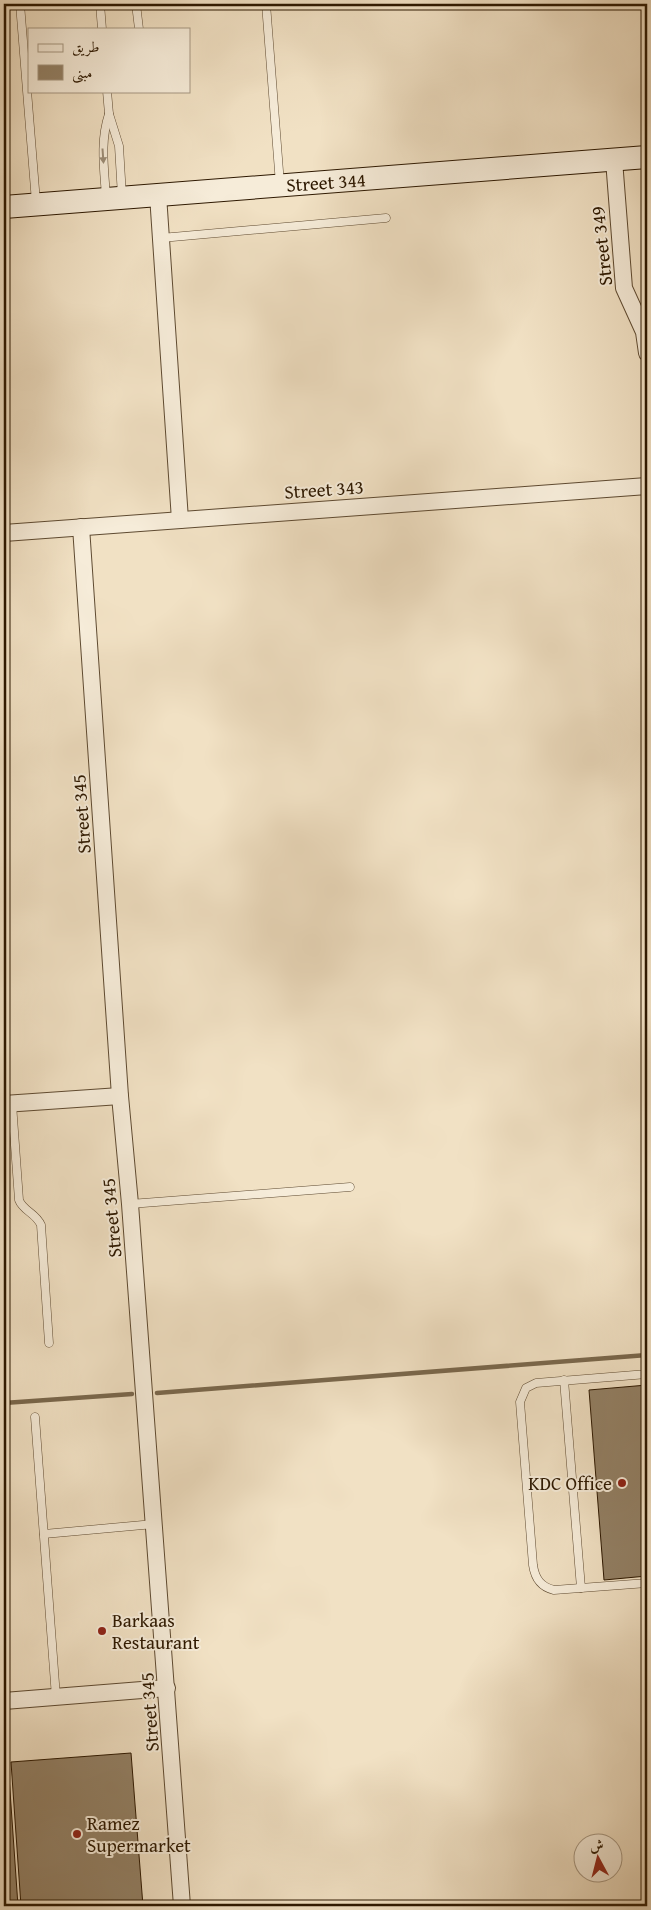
<svg xmlns="http://www.w3.org/2000/svg" width="651" height="1910" viewBox="0 0 651 1910" font-family="'Gentium Book Plus',Amiri,serif">
<rect width="100%" height="100%" fill="#f1e1c4"/>
<filter id="stains"><feTurbulence type="fractalNoise" baseFrequency=".004" numOctaves="4"/><feColorMatrix values="0 0 0 0 .2 0 0 0 0 .09 0 0 0 0 .02 0 0 0 .5 -.17"/></filter>
<radialGradient id="worn" r=".72"><stop offset=".6" stop-color="#630" stop-opacity="0"/><stop offset="1" stop-color="#630" stop-opacity=".3"/></radialGradient>
<g fill="none" stroke-linecap="round" stroke-linejoin="round">
<g stroke="#7a684d" stroke-width="4.5">
<polyline points="157,1393 647,1355"/>
<polyline points="4,1403 132,1394"/>
</g>
</g>
<g fill="#938166" stroke="#2d1800">
<polygon points="647,1385 647,1576 604,1580 589,1390"/>
<polygon points="131,1753 143,1906 21,1906 11,1762"/>
<polygon points="4,1762 8,1762 18,1906 4,1906"/>
</g>
<g fill="none" stroke-linecap="round" stroke-linejoin="round">
<defs>
<g id="service">
<polyline points="20,4 36,202"/>
<polyline points="100,4 102,29"/>
<polyline points="136,4 139,29"/>
<polyline points="266,4 280,184"/>
<polyline points="107,91 109,114 119,146 122,196"/>
<path d="M106 196C104 168 100 141 109 114"/>
<polyline points="161,238 386,218"/>
<path d="M12 1104 19 1200C23 1211 36 1213 41 1225L49 1343"/>
<polyline points="130,1204 350,1187"/>
<path d="M647 1374 536 1383 526 1388 520 1402 533 1565C535 1579 541 1587 554 1590L647 1583"/>
<polyline points="564,1380 581,1588"/>
<polyline points="35,1417 56,1697"/>
<polyline points="44,1534 154,1524"/>
</g>
<g id="minor">
<polyline points="614,160 624,288 644,332 647,353"/>
<polyline points="158,195 180,520"/>
<polyline points="81,527 120,1096 130,1204 182,1906"/>
<polyline points="4,533 647,486"/>
<polyline points="4,1104 120,1096"/>
<polyline points="4,1701 167,1688"/>
</g>
<polyline id="secondary" points="4,207 647,157"/>
</defs>
<use href="#service" stroke="#5e4a31" stroke-width="9"/>
<use href="#minor" stroke="#5e4a31" stroke-width="18"/>
<use href="#secondary" stroke="#2d1800" stroke-width="24"/>
<use href="#service" stroke="#f6ecd9" stroke-width="8"/>
<use href="#minor" stroke="#f6ecd9" stroke-width="16"/>
<use href="#secondary" stroke="#f6ecd9" stroke-width="22"/>
</g>
<defs><path id="oneway-solid" d="M-6-.8H1V-3.2L6.5 0L1 3.2V.8H-6Z" transform="scale(1.25)"/></defs>
<use fill="#9c8d77" href="#oneway-solid" transform="translate(103 156) rotate(86)"/>
<g fill="#8f2418" stroke="#f6ecd9" stroke-width="2">
<circle cx="622" cy="1483" r="5"/>
<circle cx="102" cy="1631" r="5"/>
<circle cx="77" cy="1834" r="5"/>
</g>
<g text-anchor="middle" dominant-baseline="central" stroke-width="4" stroke-linejoin="round" paint-order="stroke">
<g font-size="19" fill="#2d1800" stroke="#f6ecd9">
<text transform="translate(326 182) rotate(-4)">Street 344</text>
<text transform="translate(601 246) rotate(-96)">Street 349</text>
<text transform="translate(324 489) rotate(-4)">Street 343</text>
<text transform="translate(81 814) rotate(-94)">Street 345</text>
<text transform="translate(111 1218) rotate(-95)">Street 345</text>
<text transform="translate(149 1712) rotate(-94)">Street 345</text>
</g>
<g font-size="19" fill="#2d1800" stroke="#f6ecd9" text-anchor="start">
<text x="612" y="1483" text-anchor="end">KDC Office</text>
<text x="112" y="1620">Barkaas<tspan x="112" dy="22">Restaurant</tspan></text>
<text x="87" y="1823">Ramez<tspan x="87" dy="22">Supermarket</tspan></text>
</g>
</g>
<rect width="651" height="1910" fill="none" stroke="#f1e1c4" stroke-width="20"/>
<rect x="5" y="5" width="641" height="1900" fill="none" stroke="#2d1800" stroke-width="2.5"/>
<rect x="10" y="10" width="631" height="1890" fill="none" stroke="#2d1800"/>
<rect x="28" y="28" width="162" height="65" fill="#f6ecd9" stroke="#a69782"/>
<rect x="38" y="44" width="25" height="8" fill="#f6ecd9" stroke="#a69782"/>
<text x="72" y="52" font-size="15" fill="#2d1800">طريق</text>
<rect x="38" y="65" width="25" height="15" fill="#938166" stroke="#a69782"/>
<text x="72" y="78" font-size="15" fill="#2d1800">مبنى</text>
<g transform="translate(598 1858) rotate(353)"><circle r="24" fill="#f6ecd9" stroke="#a69782"/>
<path d="M0-4L9 19L0 12L-9 19Z" fill="#8f2418"/>
<text y="-8" font-size="14" font-weight="bold" text-anchor="middle" fill="#2d1800">ش</text>
</g>
<rect width="100%" height="100%" filter="url(#stains)"/>
<rect width="100%" height="100%" fill="url(#worn)"/>
</svg>
